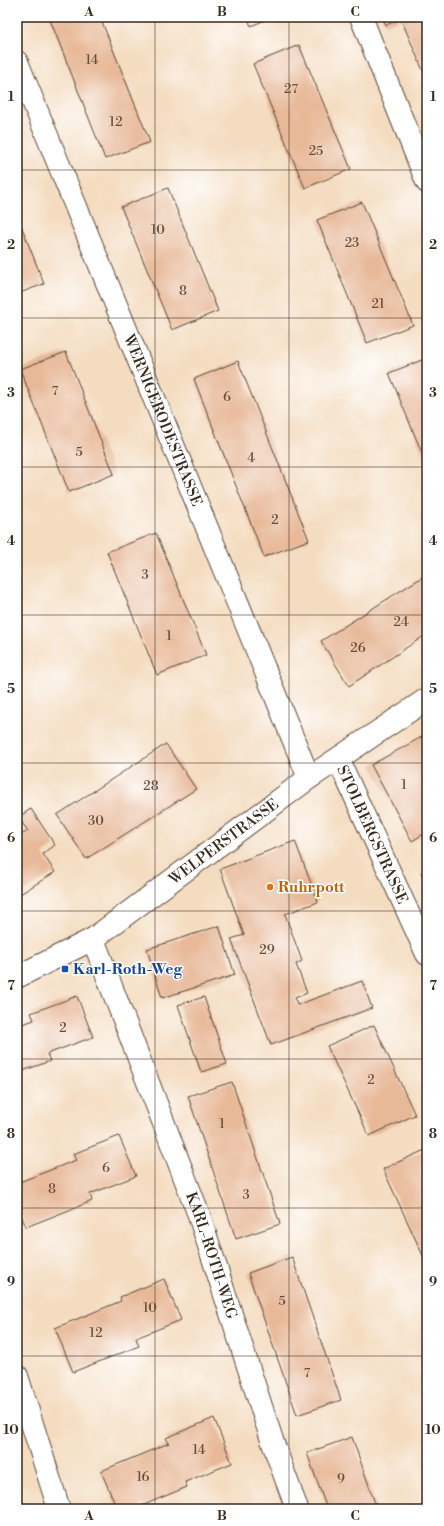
<svg xmlns="http://www.w3.org/2000/svg" width="444" height="1526" viewBox="0 0 444 1526" font-family="'Libre Bodoni',serif">
<rect width="100%" height="100%" fill="#fff"/>
<filter id="ink" filterUnits="userSpaceOnUse"><feTurbulence type="fractalNoise" baseFrequency=".025" numOctaves="2"/><feDisplacementMap in="SourceGraphic" scale="8" xChannelSelector="R" yChannelSelector="G"/><feConvolveMatrix kernelMatrix="1 2 1 2 8 2 1 2 1" color-interpolation-filters="sRGB"/></filter>
<filter id="wash" filterUnits="userSpaceOnUse"><feTurbulence type="fractalNoise" baseFrequency=".012" numOctaves="4" result="noise"/><feDisplacementMap in="SourceGraphic" scale="16" xChannelSelector="R" yChannelSelector="G"/><feGaussianBlur stdDeviation="0.9" result="paint"/><feColorMatrix in="noise" values="0 0 0 0 0 0 0 0 0 0 0 0 0 0 0 0 0 1.4 0 .05"/><feComposite in="paint" operator="in"/></filter>
<g filter="url(#wash)">
<rect width="100%" height="100%" fill="#f4dcc0"/>
<g id="blocks">
<g fill="#e8b999">
<polygon points="49,17 100,17 150,142 105,159"/>
<polygon points="247,17 272,17 251,26"/>
<polygon points="382,17 427,17 427,80 401,19 386,25"/>
<polygon points="299,45 351,169 305,188 253,64"/>
<polygon points="168,188 218,311 172,330 121,207"/>
<polygon points="362,202 413,325 367,343 317,220"/>
<polygon points="17,215 44,284 17,294"/>
<polygon points="66,352 114,474 69,492 20,369"/>
<polygon points="427,358 427,465 389,373"/>
<polygon points="238,361 309,540 264,557 194,379"/>
<polygon points="156,533 206,655 157,675 107,552"/>
<polygon points="427,574 427,634 349,686 321,641"/>
<polygon points="427,734 427,804 424,805 427,810 427,832 412,841 371,765"/>
<polygon points="166,744 196,789 86,859 57,815"/>
<polygon points="31,809 55,845 43,854 55,872 17,896 17,837 28,831 18,817"/>
<polygon points="295,841 318,902 285,914 302,961 296,964 307,993 295,998 297,1005 362,981 372,1008 271,1045 231,939 244,935 220,869"/>
<polygon points="427,870 427,885 421,873"/>
<polygon points="219,926 235,975 162,998 147,949"/>
<polygon points="77,996 93,1037 47,1054 50,1061 17,1073 17,1026 34,1020 31,1013"/>
<polygon points="204,997 227,1064 201,1072 178,1005"/>
<polygon points="374,1025 415,1115 369,1136 327,1046"/>
<polygon points="232,1082 280,1224 236,1239 188,1096"/>
<polygon points="119,1136 136,1176 90,1194 92,1201 26,1227 17,1205 17,1183 76,1160 73,1154"/>
<polygon points="427,1149 427,1258 425,1260 383,1169"/>
<polygon points="292,1257 341,1400 297,1415 248,1273"/>
<polygon points="164,1279 181,1320 136,1338 139,1346 73,1372 55,1328 121,1301 120,1297"/>
<polygon points="214,1418 232,1463 185,1482 187,1487 134,1509 117,1509 101,1471 169,1443 166,1438"/>
<polygon points="352,1437 377,1509 327,1509 307,1453"/>
</g>
</g>
</g>
<g filter="url(#ink)">
<use href="#blocks" fill-opacity="0" stroke="#574536" stroke-width="1"/>
<g fill="none" stroke-linecap="round" stroke-linejoin="round">
<defs>
<g id="minor">
<polyline points="361,17 427,182"/>
<path id="s1" d="M17 62 309 778"/>
<path id="s2" d="M338 759 427 954"/>
<path id="s3" d="M93 939 199 1215 273 1443 297 1509"/>
<path id="s4" d="M17 977 93 939 309 778 427 699"/>
<polyline points="17,1376 59,1509"/>
</g>
</defs>
<use href="#minor" stroke="#574536" stroke-width="24"/>
<use href="#minor" stroke="#fff" stroke-width="22"/>
</g>
</g>
<path fill="none" stroke="#3b2a1e" stroke-width="1" stroke-opacity="0.55" d="M155 17V1509M289 17V1509M17 170H427M17 318H427M17 467H427M17 615H427M17 763H427M17 911H427M17 1059H427M17 1208H427M17 1356H427"/>
<circle fill="#e8710a" stroke="#fff" stroke-width="1.5" cx="270" cy="887" r="4"/>
<rect fill="#1a4fb4" stroke="#fff" stroke-width="1.5" x="61" y="965" width="8" height="8" rx="2"/>
<g text-anchor="middle" dominant-baseline="central" stroke-width="3" stroke-linejoin="round" paint-order="stroke">
<g font-size="13" fill="#664e3d">
<text x="92" y="60">14</text>
<text x="291" y="89">27</text>
<text x="116" y="122">12</text>
<text x="316" y="151">25</text>
<text x="158" y="230">10</text>
<text x="352" y="243">23</text>
<text x="183" y="291">8</text>
<text x="378" y="304">21</text>
<text x="55" y="391">7</text>
<text x="227" y="397">6</text>
<text x="79" y="452">5</text>
<text x="251" y="458">4</text>
<text x="275" y="520">2</text>
<text x="145" y="575">3</text>
<text x="401" y="622">24</text>
<text x="169" y="636">1</text>
<text x="358" y="648">26</text>
<text x="404" y="785">1</text>
<text x="151" y="786">28</text>
<text x="96" y="821">30</text>
<text x="267" y="950">29</text>
<text x="63" y="1028">2</text>
<text x="371" y="1080">2</text>
<text x="222" y="1124">1</text>
<text x="106" y="1168">6</text>
<text x="52" y="1189">8</text>
<text x="246" y="1195">3</text>
<text x="282" y="1301">5</text>
<text x="150" y="1308">10</text>
<text x="96" y="1333">12</text>
<text x="307" y="1373">7</text>
<text x="199" y="1450">14</text>
<text x="143" y="1477">16</text>
<text x="341" y="1479">9</text>
</g>
<g font-size="15" fill="#3b2a1e" stroke="#fff">
<text stroke="none"><textPath href="#s1" startOffset="387">WERNIGERODESTRASSE</textPath></text>
<text stroke="none"><textPath href="#s2" startOffset="83">STOLBERGSTRASSE</textPath></text>
<text stroke="none"><textPath href="#s4" startOffset="248">WELPERSTRASSE</textPath></text>
<text stroke="none"><textPath href="#s3" startOffset="338">KARL-ROTH-WEG</textPath></text>
</g>
<g font-size="15" font-weight="bold" fill="#c56008" stroke="#fff" text-anchor="start">
<text x="278" y="887">Ruhrpott</text>
</g>
<g font-size="15" font-weight="bold" fill="#164399" stroke="#fff" text-anchor="start">
<text x="73" y="969">Karl-Roth-Weg</text>
</g>
</g>
<rect width="444" height="1526" fill="none" stroke="#fff" stroke-width="44"/>
<rect x="22" y="22" width="400" height="1482" fill="none" stroke="#3b2a1e" stroke-width="1.5"/>
<g font-size="13" text-anchor="middle" font-weight="bold" fill="#3b2a1e">
<text x="89" y="16">A</text>
<text x="222" y="16">B</text>
<text x="355" y="16">C</text>
<text x="11" y="101">1</text>
<text x="433" y="101">1</text>
<text x="11" y="249">2</text>
<text x="433" y="249">2</text>
<text x="11" y="397">3</text>
<text x="433" y="397">3</text>
<text x="11" y="545">4</text>
<text x="433" y="545">4</text>
<text x="11" y="693">5</text>
<text x="433" y="693">5</text>
<text x="11" y="842">6</text>
<text x="433" y="842">6</text>
<text x="11" y="990">7</text>
<text x="433" y="990">7</text>
<text x="11" y="1138">8</text>
<text x="433" y="1138">8</text>
<text x="11" y="1286">9</text>
<text x="433" y="1286">9</text>
<text x="11" y="1434">10</text>
<text x="433" y="1434">10</text>
<text x="89" y="1520">A</text>
<text x="222" y="1520">B</text>
<text x="355" y="1520">C</text>
</g>
</svg>
